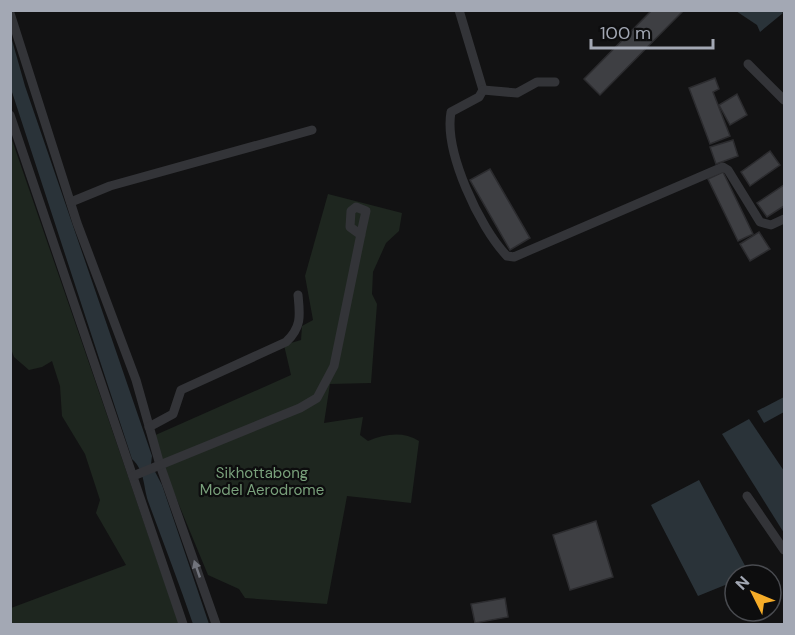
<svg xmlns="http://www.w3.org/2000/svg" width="795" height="635" viewBox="0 0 795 635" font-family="'DM Sans',sans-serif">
<rect width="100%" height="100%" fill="#121213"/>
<g fill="#1e261f">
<polygon points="10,134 179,624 11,624 11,608 126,565 96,513 100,500 85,454 62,416 60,386 52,361 42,367 29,370 14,357 11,349"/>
<path d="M328 194 402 213 399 231 386 243 373 272 372 294 377 304 371 383 330 384 324 423 363 417 360 435 368 441C385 434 403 431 419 441L411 503 347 496 327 604 245 598 239 589 208 575 151 437 291 375 284 345 301 340 302 326 313 320 305 276Z"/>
</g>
<g fill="#2a3339">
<polygon points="736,11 781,11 783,13 760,32 757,25"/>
<path d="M10 33 25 86 152 456 151 464 162 485 209 624H193C179 583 163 542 148 501 143 485 145 471 132 459L11 89Z"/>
<polygon points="784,397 784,412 764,423 757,411"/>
<polygon points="749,419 784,471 784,533 722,434"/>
<polygon points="699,480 750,575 735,575 735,581 698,596 651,505"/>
</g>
<g fill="#3e3f43" stroke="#2c2c2f" stroke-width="1.5">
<polygon points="652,10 684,10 600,95 584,79"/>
<polygon points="715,78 719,89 713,92 730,136 710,144 689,88"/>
<polygon points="737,94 747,115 730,125 719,105"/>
<polygon points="733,140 738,156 716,164 710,147"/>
<polygon points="770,151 780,165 750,186 741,172"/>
<polygon points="490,169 530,238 510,250 470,180"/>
<polygon points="723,172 753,234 738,241 708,179"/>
<polygon points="784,185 784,206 767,217 757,203"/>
<polygon points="759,232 770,249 750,261 740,244"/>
<polygon points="596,521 613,577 570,590 553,535"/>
<polygon points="505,598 508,617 475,623 471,604"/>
</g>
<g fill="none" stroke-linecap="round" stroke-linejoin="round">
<g stroke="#333438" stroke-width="9">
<polyline points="459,10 483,90"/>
<polyline points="10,13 77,223 136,380 160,465 216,624"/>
<polyline points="748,64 784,100"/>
<path d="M483 90 479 97 451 112C444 151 479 227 507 256L514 257 723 167 728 170 760 222 771 225 784 219"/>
<polyline points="483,90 517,93 537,82 555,82"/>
<polyline points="10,115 183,624"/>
<polyline points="71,202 110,186 312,130"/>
<path d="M149 427 173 414 181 390 286 342C302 327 300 315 298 295"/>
<polyline points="133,476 300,408 317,398 334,366 362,229 366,211 356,207 351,211 350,227 361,235"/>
<polyline points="747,496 784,550"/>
</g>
</g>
<defs><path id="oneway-solid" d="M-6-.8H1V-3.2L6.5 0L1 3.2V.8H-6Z" transform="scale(1.5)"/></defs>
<use fill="#71747c" href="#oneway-solid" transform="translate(197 569) rotate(-109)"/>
<g text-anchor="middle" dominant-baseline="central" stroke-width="4.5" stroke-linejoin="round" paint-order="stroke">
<g font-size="15" fill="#79a07b" stroke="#0d0d0e">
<text x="262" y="473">Sikhottabong<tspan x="262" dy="17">Model Aerodrome</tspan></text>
</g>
</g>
<rect width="795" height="635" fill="none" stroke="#a3a8b4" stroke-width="24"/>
<g transform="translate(753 593) rotate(313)"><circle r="28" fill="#0d0d0e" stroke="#494b50" stroke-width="1.5"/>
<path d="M0-4.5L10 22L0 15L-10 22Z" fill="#f5ac28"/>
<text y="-9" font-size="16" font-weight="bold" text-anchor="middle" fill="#a3a8b4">N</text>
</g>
<path d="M591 39v9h122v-9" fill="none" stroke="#a3a8b4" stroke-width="3"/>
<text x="600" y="39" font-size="18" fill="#a3a8b4" stroke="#0d0d0e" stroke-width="4.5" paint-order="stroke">100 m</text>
</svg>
